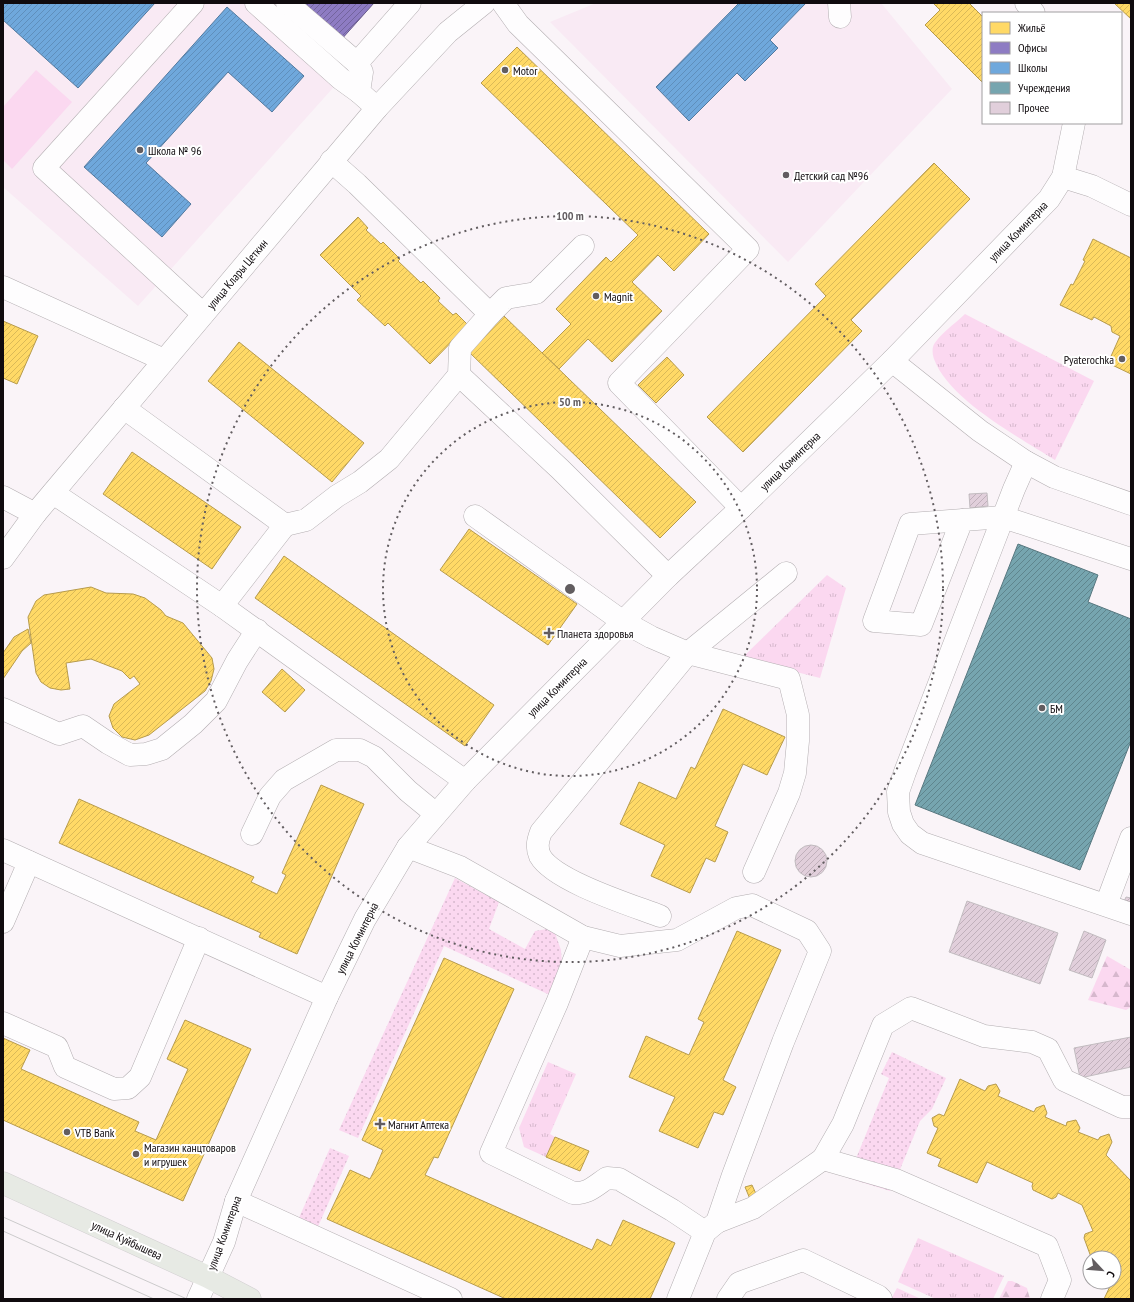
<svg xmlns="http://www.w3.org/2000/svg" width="1134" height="1302" viewBox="0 0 1134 1302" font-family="'PT Sans Narrow',sans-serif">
<defs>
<pattern id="grass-dots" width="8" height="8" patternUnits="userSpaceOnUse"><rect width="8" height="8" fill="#fbd8f0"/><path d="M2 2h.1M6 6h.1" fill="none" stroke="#d6b8cd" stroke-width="1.8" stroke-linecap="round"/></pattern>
<pattern id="forest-firs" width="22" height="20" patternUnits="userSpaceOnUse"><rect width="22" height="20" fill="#fbd8f0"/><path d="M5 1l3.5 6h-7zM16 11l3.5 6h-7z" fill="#d6b8cd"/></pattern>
<pattern id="park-tufts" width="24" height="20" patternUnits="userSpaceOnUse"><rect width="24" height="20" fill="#fbd8f0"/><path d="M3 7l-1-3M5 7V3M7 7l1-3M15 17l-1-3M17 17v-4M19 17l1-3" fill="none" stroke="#d6b8cd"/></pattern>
<pattern id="homes-hatch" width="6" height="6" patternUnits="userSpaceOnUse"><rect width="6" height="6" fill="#ffd966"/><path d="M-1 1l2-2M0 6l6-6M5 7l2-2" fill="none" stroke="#dab957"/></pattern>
<pattern id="offices-hatch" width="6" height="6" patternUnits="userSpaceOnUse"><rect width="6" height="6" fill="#8e7cc3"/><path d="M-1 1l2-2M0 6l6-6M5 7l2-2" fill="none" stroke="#73649d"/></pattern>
<pattern id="schools-hatch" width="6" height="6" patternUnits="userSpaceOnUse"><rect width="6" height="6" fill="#6fa8dc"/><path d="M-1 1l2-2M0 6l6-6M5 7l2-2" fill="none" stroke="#5f8fbc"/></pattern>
<pattern id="public-hatch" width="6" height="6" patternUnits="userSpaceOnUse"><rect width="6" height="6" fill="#76a5af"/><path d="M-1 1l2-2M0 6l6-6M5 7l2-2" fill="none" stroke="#5f858d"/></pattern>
<pattern id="building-hatch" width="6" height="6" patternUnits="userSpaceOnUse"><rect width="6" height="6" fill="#e1cfdb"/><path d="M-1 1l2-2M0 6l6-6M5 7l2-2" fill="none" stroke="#c0b0bb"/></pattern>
</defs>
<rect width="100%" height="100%" fill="#faf4f8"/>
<g fill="#f9eaf4">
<polygon points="3,3 274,3 349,70 138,306 3,187"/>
<polygon points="596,3 881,3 952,89 788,262 550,22"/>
</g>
<g fill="url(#grass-dots)">
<polygon points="455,878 499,902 489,929 525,949 535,931 547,929 555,933 561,950 562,964 552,996 444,946 358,1138 339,1130"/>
<polygon points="892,1052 946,1078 932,1109 920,1121 901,1167 890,1191 848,1178 889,1078 881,1074"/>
<polygon points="330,1148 349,1156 317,1229 298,1220"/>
</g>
<g fill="url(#forest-firs)">
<polygon points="1107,956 1131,970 1131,1007 1126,1010 1088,1000"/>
<polygon points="1008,1281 1012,1281 1027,1288 1030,1299 999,1299"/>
</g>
<g fill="url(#park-tufts)">
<path d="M965 314 1094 381 1055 460C1019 437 949 400 934 359 933 356 932 351 933 347 936 337 957 322 965 314Z"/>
<polygon points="827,575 846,588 820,678 742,658"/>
<polygon points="548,1062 576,1074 550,1134 555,1137 546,1157 524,1147 519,1128"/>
<polygon points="918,1238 1004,1276 993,1299 936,1299 898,1282"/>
<polygon points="897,1288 921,1299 891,1299"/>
</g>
<polygon fill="#fbd8f0" points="36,70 72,102 12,169 3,160 3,107"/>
<g fill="url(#homes-hatch)" stroke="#b79b4c">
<polygon points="933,3 969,3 983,17 983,83 925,25 940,10"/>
<polygon points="1114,3 1131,3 1131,19"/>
<polygon points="517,47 709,234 674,271 658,255 632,282 662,311 612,362 588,339 559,369 542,353 571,324 556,309 606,257 611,262 638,235 481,83"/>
<polygon points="934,163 970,199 851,320 862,331 743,452 707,417 826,296 815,284"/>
<polygon points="358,217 368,228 366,230 381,244 383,242 400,259 398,261 421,283 423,281 440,298 438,301 453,315 456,313 468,325 430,364 388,323 385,326 357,300 361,296 320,255"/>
<polygon points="1093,239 1131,258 1131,374 1108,363 1120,336 1112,332 1111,326 1094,317 1092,320 1060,305 1071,284 1073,285 1085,261 1083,260"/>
<polygon points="504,316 696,502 660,538 469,352"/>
<polygon points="3,321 38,336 17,384 3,378"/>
<polygon points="239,342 364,443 332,482 208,381"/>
<polygon points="667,357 684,375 656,403 638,385"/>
<polygon points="132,452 241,527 212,569 103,494"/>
<polygon points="469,529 577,604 548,645 440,570"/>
<polygon points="284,556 494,705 465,746 255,598"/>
<polygon points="91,587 106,593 133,594 145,598 161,610 166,616 183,623 212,658 214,669 211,681 205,691 149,735 135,740 122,737 113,728 109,716 114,704 140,684 134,676 130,679 122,671 91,659 66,663 70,689 61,690 50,688 41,682 36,673 28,617 36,601 44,595"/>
<polygon points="28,629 31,643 22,651 3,679 3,653 14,637"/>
<polygon points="282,669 305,690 285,712 262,692"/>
<polygon points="723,709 785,737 767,775 743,764 715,826 728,832 715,862 706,858 690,893 651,876 665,845 620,824 639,782 676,799 691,767 695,769"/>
<polygon points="321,785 364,804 297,954 259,937 261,933 59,843 79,799 254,877 251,882 277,894 286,875 282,873"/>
<polygon points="737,931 781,950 723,1080 736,1087 723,1115 714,1112 698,1148 659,1131 675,1097 629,1077 646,1036 689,1055 704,1022 698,1019"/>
<polygon points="444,958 514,989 438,1158 434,1157 425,1175 592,1250 597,1239 611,1246 623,1220 675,1243 650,1299 506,1299 327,1219 350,1170 370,1179 375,1169 383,1150 362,1140"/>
<polygon points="185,1020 251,1049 183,1201 3,1120 3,1038 30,1050 21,1069 139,1122 135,1131 156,1140 188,1069 167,1059"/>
<polygon points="960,1079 985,1091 988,1086 996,1084 1000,1091 998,1096 1034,1112 1036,1108 1044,1105 1047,1113 1045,1117 1066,1126 1067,1122 1076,1120 1080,1128 1078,1132 1098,1140 1100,1137 1109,1134 1112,1142 1106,1155 1131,1181 1131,1299 1104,1299 1112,1282 1114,1282 1114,1258 1104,1258 1104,1256 1098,1258 1091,1257 1084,1238 1085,1234 1093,1231 1082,1205 1058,1193 1056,1197 1052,1199 1033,1190 1032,1186 1033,1183 987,1162 977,1183 938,1166 941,1159 927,1153 938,1128 934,1126 932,1118 939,1114 944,1116"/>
<polygon points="555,1137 589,1151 580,1171 546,1157"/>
<polygon points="752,1185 757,1196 750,1199 745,1187"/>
</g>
<polygon fill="url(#offices-hatch)" stroke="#685a8d" points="297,3 374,3 340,41"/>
<g fill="url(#schools-hatch)" stroke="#52799e">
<polygon points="3,3 155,3 78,88 3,20"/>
<polygon points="739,3 806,3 770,40 778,48 745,81 737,73 689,121 656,87"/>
<polygon points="227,7 304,76 272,112 228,72 146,163 191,204 162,237 84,167"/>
</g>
<polygon fill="url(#public-hatch)" stroke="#57777f" points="1018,544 1098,575 1088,602 1131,619 1131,741 1080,870 915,805"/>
<g fill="url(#building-hatch)" stroke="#c2bcc0">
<polygon points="987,493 988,506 970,508 969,494"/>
<circle cx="811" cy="861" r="16"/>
<polygon points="1126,897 1131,898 1131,907 1123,904"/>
<polygon points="967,901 1058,933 1040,984 949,952"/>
<polygon points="1084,931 1106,940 1092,978 1069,970"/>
<polygon points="1131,1037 1131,1067 1080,1078 1074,1048"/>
</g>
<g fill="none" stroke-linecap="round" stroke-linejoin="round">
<defs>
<g id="minor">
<polyline points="193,3 44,168 203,314"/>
<polyline points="256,3 341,79 359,92"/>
<polyline points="287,3 357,63 362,72 359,92 377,108"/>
<polyline points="503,3 518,24 748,249 619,383 741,508"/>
<polyline points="839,3 840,17"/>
<polyline points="1026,3 1034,13"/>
<polyline points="357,63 410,3"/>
<polyline points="331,161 357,184 490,314"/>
<polyline points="1063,177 1092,186 1131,205"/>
<polyline points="3,287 164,360"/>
<polyline points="892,361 980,431 1026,462 1054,477 1131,504"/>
<polyline points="459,375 560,469 668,576"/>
<polyline points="124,408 285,525 222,606 465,781"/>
<polyline points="1026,462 1014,489 905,772 898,792 899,812 903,824 910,834 922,843 1131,914"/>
<polyline points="53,493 222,606"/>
<polyline points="3,497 35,514"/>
<polyline points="475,516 622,621 651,637 688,653 789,679 798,715 798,741 795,773 789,793 754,872"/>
<polyline points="962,520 921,625 874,621 910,524 1003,517 1131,559"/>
<polyline points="285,525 306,520 337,496 360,482 389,459 459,375 460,348 490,314 506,298 536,293 583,246"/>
<polyline points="3,558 35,514 377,108 448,32 484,3"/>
<polyline points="3,709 59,734 83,726 108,743 130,755 146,754 162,749 193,724 216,701 237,661 257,630"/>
<polyline points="252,834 270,796 284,780 336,750 360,750 374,757 408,791 436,814"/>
<polyline points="408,847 460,867 583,937 620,946 677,940 736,908 752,905 807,931 820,951 783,1042 733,1175 717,1222 705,1232 678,1299"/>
<polyline points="3,850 327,997"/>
<polyline points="1106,905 1131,838"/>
<path d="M660 916C631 905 554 881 540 856 536 847 538 840 541 832L688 653 786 573"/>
<polyline points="3,922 29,862"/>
<path d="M583 937 557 1003 491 1153 573 1193C588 1194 595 1186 607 1178L619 1179 672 1210 705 1232"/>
<polyline points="3,1023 57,1047 65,1067 114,1089 128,1088 140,1077 199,938"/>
<polyline points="823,1159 843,1124 883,1025 911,1008 984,1036 1032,1042 1048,1049 1064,1080 1122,1107 1131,1107"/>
<polyline points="236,1201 451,1299"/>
<polyline points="717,1222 753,1208 823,1159 896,1180 1047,1246 1060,1280 1052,1299"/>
<polyline points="198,1299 224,1242 236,1201 327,997 365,919 408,847 465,781 668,576 741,508 892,361 1049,199 1063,177 1074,123"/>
<polyline points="728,1299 739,1283 803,1260 878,1296 881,1299"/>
</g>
<polyline id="major" points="3,1183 208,1277 250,1299"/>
</defs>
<use href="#minor" stroke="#b3aeb1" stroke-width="23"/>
<use href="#major" stroke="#d2cfd1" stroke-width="23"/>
<use href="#minor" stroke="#fefdfe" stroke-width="22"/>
<use href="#major" stroke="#e7eae4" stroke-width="22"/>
<g stroke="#cbcacb" stroke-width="1">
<polyline points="3,1217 187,1299"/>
<polyline points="3,1231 154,1299"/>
</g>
</g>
<g fill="none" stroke="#625d60" stroke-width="2" stroke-dasharray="2 4">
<circle cx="570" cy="589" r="187"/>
<circle cx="570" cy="589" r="373"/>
</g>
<g fill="#625d60" stroke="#fff" stroke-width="1.5">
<circle cx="505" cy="70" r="4"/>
<circle cx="140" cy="150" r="4"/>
<circle cx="786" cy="175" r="4"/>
<circle cx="596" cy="296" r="4"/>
<circle cx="1122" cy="359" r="4"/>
<path d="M547 627h4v4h4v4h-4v4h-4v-4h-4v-4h4z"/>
<circle cx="1042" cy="708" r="4"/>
<path d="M378 1118h4v4h4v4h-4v4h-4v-4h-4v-4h4z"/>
<circle cx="67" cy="1132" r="4"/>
<circle cx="136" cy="1154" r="4"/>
</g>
<g text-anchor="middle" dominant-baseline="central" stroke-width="4" stroke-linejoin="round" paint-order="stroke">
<g font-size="12" fill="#100b0e" stroke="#fff" text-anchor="start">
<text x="513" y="70">Motor</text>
<text x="148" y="150">Школа № 96</text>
<text x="794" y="175">Детский сад №96</text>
<text x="604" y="296">Magnit</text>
<text x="1114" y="359" text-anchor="end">Pyaterochka</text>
<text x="557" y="633">Планета здоровья</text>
<text x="1050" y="708">БМ</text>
<text x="388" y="1124">Магнит Аптека</text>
<text x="75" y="1132">VTB Bank</text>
<text x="144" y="1147">Магазин канцтоваров<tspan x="144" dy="14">и игрушек</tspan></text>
</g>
<g font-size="12" fill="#100b0e" stroke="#fff">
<text transform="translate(1018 231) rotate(-46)">улица Коминтерна</text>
<text transform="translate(237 274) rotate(-50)">улица Клары Цеткин</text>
<text transform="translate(790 461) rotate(-44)">улица Коминтерна</text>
<text transform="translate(557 687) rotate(-45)">улица Коминтерна</text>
<text transform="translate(357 938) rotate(-63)">улица Коминтерна</text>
<text transform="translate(224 1233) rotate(-70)">улица Коминтерна</text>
<text transform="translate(127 1240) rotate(25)">улица Куйбышева</text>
</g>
</g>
<circle cx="570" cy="589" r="6" fill="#625d60" stroke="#fff" stroke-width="2"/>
<g font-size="12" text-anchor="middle" font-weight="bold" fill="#625d60" stroke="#fff" stroke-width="4" stroke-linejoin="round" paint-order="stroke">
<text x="570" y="220">100 m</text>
<text x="570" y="406">50 m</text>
</g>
<rect width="1134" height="1302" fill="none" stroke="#100b0e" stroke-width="8"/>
<rect x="982" y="12" width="140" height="112" fill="#ffffff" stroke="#9f9d9f"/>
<rect x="990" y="22" width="20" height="12" fill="#ffd966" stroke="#9f9d9f"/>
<text x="1018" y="32" font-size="12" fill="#100b0e">Жильё</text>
<rect x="990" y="42" width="20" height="12" fill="#8e7cc3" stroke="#9f9d9f"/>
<text x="1018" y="52" font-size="12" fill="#100b0e">Офисы</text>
<rect x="990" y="62" width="20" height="12" fill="#6fa8dc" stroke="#9f9d9f"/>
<text x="1018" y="72" font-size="12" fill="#100b0e">Школы</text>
<rect x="990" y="82" width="20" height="12" fill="#76a5af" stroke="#9f9d9f"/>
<text x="1018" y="92" font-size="12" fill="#100b0e">Учреждения</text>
<rect x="990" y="102" width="20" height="12" fill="#e1cfdb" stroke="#9f9d9f"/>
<text x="1018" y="112" font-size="12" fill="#100b0e">Прочее</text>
<g transform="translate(1102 1270) rotate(116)"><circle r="19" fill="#ffffff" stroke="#9f9d9f"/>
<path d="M0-3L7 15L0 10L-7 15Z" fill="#625d60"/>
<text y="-6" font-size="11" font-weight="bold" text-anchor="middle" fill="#100b0e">С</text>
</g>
</svg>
